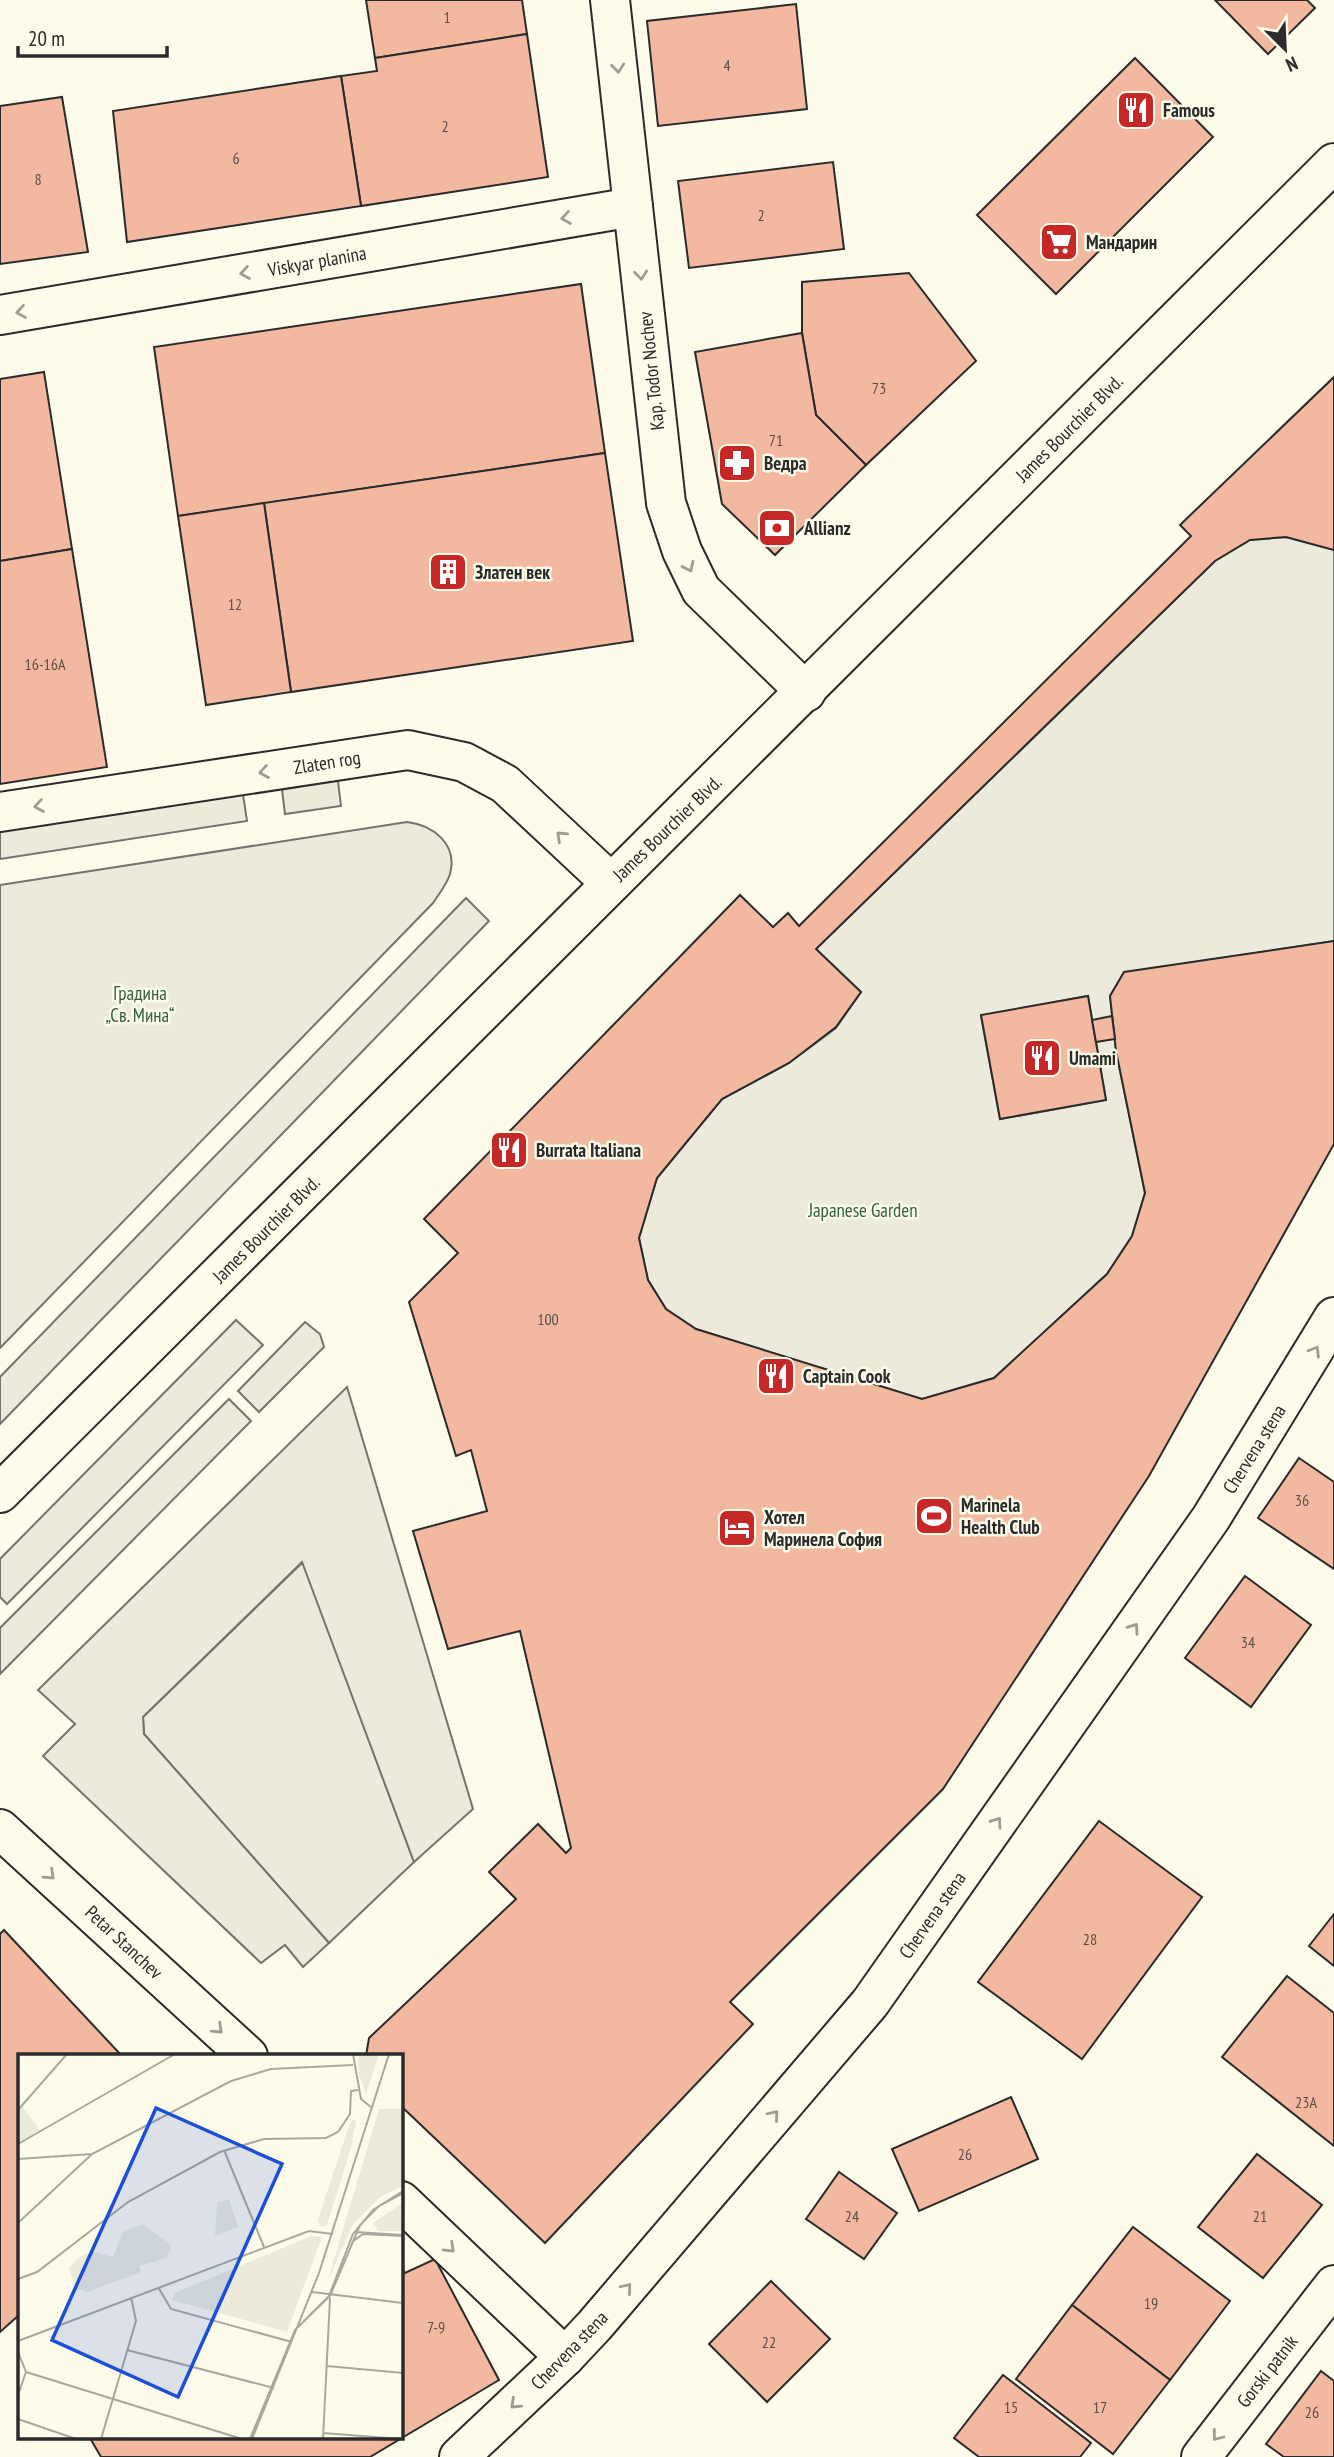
<svg xmlns="http://www.w3.org/2000/svg" width="1334" height="2457" viewBox="0 0 1334 2457" font-family="'PT Sans Narrow',sans-serif">
<rect width="100%" height="100%" fill="#fdfbea"/>
<g fill="#ecebdb" stroke="#74746e" stroke-width="2" fill-rule="evenodd">
<path d="M1286 537 1334 550V941L1124 973 1110 996 1116 1051 1145 1193 1132 1236 1107 1274 994 1378 922 1399 696 1329 666 1309 648 1280 639 1238 657 1178 722 1099 789 1063 836 1028 861 992 816 949 1215 561 1250 540ZM1088 996 1106 1100 1000 1119 981 1016Z"/>
<path d="M407 822C433 825 458 844 450 874 447 884 439 894 433 903L0 1348V885Z"/>
<polygon points="305,1322 320,1334 324,1347 259,1412 238,1391"/>
<polygon points="229,1399 251,1421 0,1674 0,1628"/>
<polygon points="303,1562 414,1862 329,1943 144,1734 143,1717"/>
</g>
<g fill="#eceadb" stroke="#74746e" stroke-width="2">
<polygon points="337,773 341,806 285,814 281,781"/>
<polygon points="242,788 247,821 0,859 0,825"/>
<polygon points="466,898 489,921 0,1424 0,1377"/>
<polygon points="236,1320 263,1345 7,1604 0,1597 0,1559"/>
<polygon points="347,1387 473,1809 414,1862 302,1562 143,1717 144,1734 329,1943 303,1967 285,1945 261,1963 43,1756 75,1724 38,1690"/>
</g>
<g fill="#f2b8a0" stroke="#2b2b2b" stroke-width="2">
<polygon points="366,0 522,0 527,34 375,58"/>
<polygon points="1215,0 1307,0 1315,8 1268,54"/>
<polygon points="796,4 807,109 658,126 647,21"/>
<polygon points="527,34 548,177 361,206 341,76 377,71 375,58"/>
<polygon points="1135,58 1213,137 1056,294 977,215"/>
<polygon points="341,76 361,206 127,242 113,111"/>
<polygon points="62,97 88,252 0,264 0,106"/>
<polygon points="833,162 844,249 689,268 678,181"/>
<polygon points="909,273 976,361 866,465 816,415 802,333 802,282"/>
<polygon points="581,284 605,453 178,516 154,347"/>
<polygon points="802,333 816,415 866,465 775,555 722,504 695,352"/>
<polygon points="44,372 72,549 0,561 0,379"/>
<polygon points="1334,377 1334,550 1286,537 1250,540 1215,561 816,949 861,992 836,1027 789,1063 722,1099 657,1178 639,1238 648,1280 666,1309 696,1329 922,1399 994,1378 1107,1274 1132,1236 1145,1193 1116,1051 1110,996 1124,972 1334,941 1334,1144 1149,1476 943,1789 730,2002 753,2024 545,2243 401,2106 401,2056 366,2056 369,2038 516,1899 489,1872 538,1824 566,1853 571,1848 520,1631 448,1649 413,1531 487,1511 471,1450 456,1456 409,1302 458,1253 424,1219 740,895 773,927 788,913 799,926 1191,536 1180,525"/>
<polygon points="605,453 633,641 291,692 264,503"/>
<polygon points="264,503 291,692 206,705 178,516"/>
<polygon points="72,549 107,767 0,784 0,561"/>
<polygon points="1088,996 1106,1100 1000,1119 981,1015"/>
<polygon points="1112,1016 1115,1039 1096,1042 1092,1020"/>
<polygon points="1299,1458 1334,1482 1334,1569 1258,1518"/>
<polygon points="1245,1576 1311,1625 1251,1707 1185,1658"/>
<polygon points="1099,1821 1202,1897 1082,2059 978,1982"/>
<polygon points="1334,1914 1334,1966 1309,1946"/>
<polygon points="4,1930 122,2056 19,2056 19,2315 0,2332 0,1934"/>
<polygon points="1287,1976 1334,2013 1334,2146 1222,2057"/>
<polygon points="1011,2097 1038,2159 919,2211 892,2149"/>
<polygon points="1257,2154 1322,2205 1263,2278 1198,2227"/>
<polygon points="839,2172 897,2213 864,2259 806,2219"/>
<polygon points="1133,2227 1230,2301 1170,2380 1072,2305"/>
<polygon points="435,2259 499,2380 370,2457 101,2457 90,2438 401,2438 401,2267 405,2273"/>
<polygon points="771,2281 830,2339 767,2402 709,2344"/>
<polygon points="1072,2305 1170,2380 1113,2454 1016,2379"/>
<polygon points="1321,2371 1334,2381 1334,2457 1284,2457 1266,2444"/>
<polygon points="1003,2375 1091,2443 1080,2457 979,2457 954,2438"/>
</g>
<g fill="none" stroke-linecap="round" stroke-linejoin="round">
<defs>
<g id="minor">
<polyline points="610,0 666,503 682,551 701,590 806,692"/>
<polyline points="0,315 633,207"/>
<polyline points="0,812 408,750 464,762 505,784 611,883"/>
<polyline points="0,1493 1334,163"/>
<polyline points="0,1829 248,2056"/>
<polyline points="401,2201 565,2357"/>
<polyline points="459,2457 565,2357 595,2325 870,2003 1211,1518 1334,1317"/>
<polyline points="1201,2457 1334,2285"/>
</g>
</defs>
<use href="#minor" stroke="#2b2b2b" stroke-width="42"/>
<use href="#minor" stroke="#fdfbea" stroke-width="38"/>
</g>
<defs><path id="oneway-chevron" d="M-2-3.5L2.5 0L-2 3.5" fill="none" stroke-width="1.6" stroke-linecap="round" stroke-linejoin="round" transform="scale(1.75)"/></defs>
<g stroke="#9e9d94">
<use href="#oneway-chevron" transform="translate(618 68) rotate(84)"/>
<use href="#oneway-chevron" transform="translate(566 218) rotate(170)"/>
<use href="#oneway-chevron" transform="translate(245 273) rotate(170)"/>
<use href="#oneway-chevron" transform="translate(641 275) rotate(84)"/>
<use href="#oneway-chevron" transform="translate(21 312) rotate(170)"/>
<use href="#oneway-chevron" transform="translate(689 567) rotate(64)"/>
<use href="#oneway-chevron" transform="translate(264 772) rotate(171)"/>
<use href="#oneway-chevron" transform="translate(39 806) rotate(171)"/>
<use href="#oneway-chevron" transform="translate(561 836) rotate(-137)"/>
<use href="#oneway-chevron" transform="translate(1315 1351) rotate(-58)"/>
<use href="#oneway-chevron" transform="translate(1134 1628) rotate(-55)"/>
<use href="#oneway-chevron" transform="translate(997 1822) rotate(-55)"/>
<use href="#oneway-chevron" transform="translate(50 1875) rotate(43)"/>
<use href="#oneway-chevron" transform="translate(218 2029) rotate(43)"/>
<use href="#oneway-chevron" transform="translate(774 2115) rotate(-50)"/>
<use href="#oneway-chevron" transform="translate(450 2248) rotate(44)"/>
<use href="#oneway-chevron" transform="translate(627 2288) rotate(-50)"/>
<use href="#oneway-chevron" transform="translate(515 2404) rotate(137)"/>
<use href="#oneway-chevron" transform="translate(1217 2436) rotate(128)"/>
</g>
<defs>
<symbol id="restaurant-square" viewBox="-11 -11 22 22"><rect x="-9" y="-9" width="18" height="18" rx="4" fill="#c62828" stroke="#fdfbea"/><path d="M-5-6h1v4h1v-4h1v4h1v-4h1v5L-1.5 .5V6h-2V.5L-5-1ZM5-6V6H3V1.5H1.5Q1.5-4 5-6Z" fill="#fff"/></symbol>
<symbol id="supermarket-square" viewBox="-11 -11 22 22"><rect x="-9" y="-9" width="18" height="18" rx="4" fill="#c62828" stroke="#fdfbea"/><path d="M-6-5.5h2.5l.6 2H6L4.5 2H-2.5L-4.4-4H-6ZM-1.5 3.2a1.3 1.3 0 1 0 .1 0ZM3 3.2a1.3 1.3 0 1 0 .1 0Z" fill="#fff"/></symbol>
<symbol id="pharmacy-square" viewBox="-11 -11 22 22"><rect x="-9" y="-9" width="18" height="18" rx="4" fill="#c62828" stroke="#fdfbea"/><path d="M-2-6h4v4h4v4h-4v4h-4v-4h-4v-4h4Z" fill="#fff"/></symbol>
<symbol id="bank-square" viewBox="-11 -11 22 22"><rect x="-9" y="-9" width="18" height="18" rx="4" fill="#c62828" stroke="#fdfbea"/><path d="M-6-4H6V4H-6ZM0-2.3a2.3 2.3 0 1 0 0 4.6a2.3 2.3 0 1 0 0-4.6Z" fill="#fff"/></symbol>
<symbol id="building-square" viewBox="-11 -11 22 22"><rect x="-9" y="-9" width="18" height="18" rx="4" fill="#c62828" stroke="#fdfbea"/><path d="M-4-6H4V6H1V3H-1V6H-4ZM-2.5-4.3h1.7v1.8h-1.7ZM.8-4.3h1.7v1.8H.8ZM-2.5-1h1.7V.8h-1.7ZM.8-1h1.7V.8H.8Z" fill="#fff"/></symbol>
<symbol id="stadium-square" viewBox="-11 -11 22 22"><rect x="-9" y="-9" width="18" height="18" rx="4" fill="#c62828" stroke="#fdfbea"/><path d="M0-5a6.5 5 0 1 0 0 10a6.5 5 0 1 0 0-10ZM-3.5-1.8h7v3.6h-7Z" fill="#fff"/></symbol>
<symbol id="hotel-square" viewBox="-11 -11 22 22"><rect x="-9" y="-9" width="18" height="18" rx="4" fill="#c62828" stroke="#fdfbea"/><path d="M-6-4.5h1.5V1H6V5H4.5V3h-9V5H-6ZM-4 0a1.8 1.8 0 1 1 3.6 0ZM.5 0V-2.5h3Q6-2.5 6 0Z" fill="#fff"/></symbol>
</defs>
<g fill-rule="evenodd">
<use href="#restaurant-square" x="1114" y="88" width="44" height="44"/>
<use href="#supermarket-square" x="1037" y="220" width="44" height="44"/>
<use href="#pharmacy-square" x="715" y="441" width="44" height="44"/>
<use href="#bank-square" x="755" y="506" width="44" height="44"/>
<use href="#building-square" x="426" y="550" width="44" height="44"/>
<use href="#restaurant-square" x="1020" y="1036" width="44" height="44"/>
<use href="#restaurant-square" x="487" y="1128" width="44" height="44"/>
<use href="#restaurant-square" x="754" y="1354" width="44" height="44"/>
<use href="#stadium-square" x="912" y="1494" width="44" height="44"/>
<use href="#hotel-square" x="715" y="1506" width="44" height="44"/>
</g>
<g text-anchor="middle" dominant-baseline="central" stroke-width="5" stroke-linejoin="round" paint-order="stroke">
<g font-size="16" fill="#5d4e48">
<text x="447" y="17">1</text>
<text x="727" y="65">4</text>
<text x="445" y="126">2</text>
<text x="236" y="158">6</text>
<text x="38" y="179">8</text>
<text x="761" y="215">2</text>
<text x="879" y="388">73</text>
<text x="776" y="440">71</text>
<text x="235" y="604">12</text>
<text x="45" y="664">16-16A</text>
<text x="548" y="1319">100</text>
<text x="1302" y="1500">36</text>
<text x="1248" y="1642">34</text>
<text x="1090" y="1939">28</text>
<text x="1306" y="2102">23A</text>
<text x="965" y="2154">26</text>
<text x="852" y="2216">24</text>
<text x="1260" y="2216">21</text>
<text x="1151" y="2303">19</text>
<text x="436" y="2327">7-9</text>
<text x="769" y="2342">22</text>
<text x="1011" y="2407">15</text>
<text x="1100" y="2407">17</text>
<text x="1312" y="2412">26</text>
</g>
<g font-size="19" font-weight="bold" fill="#2b2b2b" stroke="#fdfbea" text-anchor="start">
<text x="1163" y="110">Famous</text>
<text x="1086" y="242">Мандарин</text>
<text x="764" y="463">Ведра</text>
<text x="804" y="528">Allianz</text>
<text x="475" y="572">Златен век</text>
<text x="1069" y="1058">Umami</text>
<text x="536" y="1150">Burrata Italiana</text>
<text x="803" y="1376">Captain Cook</text>
<text x="961" y="1505">Marinela<tspan x="961" dy="22">Health Club</tspan></text>
<text x="764" y="1517">Хотел<tspan x="764" dy="22">Маринела София</tspan></text>
</g>
<g font-size="19" fill="#2b2b2b" stroke="#fdfbea">
<text transform="translate(317 261) rotate(-10)">Viskyar planina</text>
<text transform="translate(651 371) rotate(-96)">Kap. Todor Nochev</text>
<text transform="translate(1069 428) rotate(-45)">James Bourchier Blvd.</text>
<text transform="translate(327 762) rotate(-9)">Zlaten rog</text>
<text transform="translate(667 828) rotate(-44)">James Bourchier Blvd.</text>
<text transform="translate(266 1229) rotate(-45)">James Bourchier Blvd.</text>
<text transform="translate(1254 1449) rotate(-58)">Chervena stena</text>
<text transform="translate(932 1915) rotate(-55)">Chervena stena</text>
<text transform="translate(124 1942) rotate(43)">Petar Stanchev</text>
<text transform="translate(569 2350) rotate(-46)">Chervena stena</text>
<text transform="translate(1267 2371) rotate(-52)">Gorski patnik</text>
</g>
<g font-size="19" fill="#34623c" stroke="#fdfbea">
<text x="140" y="993">Градина<tspan x="140" dy="22">„Св. Мина“</tspan></text>
<text x="863" y="1210">Japanese Garden</text>
</g>
</g>
<g transform="translate(18 2054)">
<rect width="385" height="385" fill="#fdfbea"/>
<path d="M340 0H361L348 40 341 21ZM4 52 22 76 0 90V56ZM361 55H385V132L362 143 335 170 309 229ZM333 66 338 67 333 94 309 171 302 173 300 166ZM211 145 220 173 197 182 199 149ZM383 150 385 177H360L355 169ZM124 170 150 188 153 194 148 204 121 212 123 218 69 238 57 234 51 214 60 204 73 197 95 203 105 178ZM293 182 304 183 269 278 154 246 157 239Z" fill="#ecebdb"/>
<path fill="none" stroke="#a9a89e" stroke-width="2" d="M335 0 343 45 354 54M0 56 49 0M0 90 157 0M206 96 246 193M0 105 74 100M0 169 74 100 213 27 253 15 335 11M338 178 385 181M334 188 345 180 385 182M0 225 19 218 110 148 202 98 246 85 308 84 320 78 332 60 333 37 340 36M140 233 153 255 274 288M294 238 385 249M281 272 312 242 342 171 361 152 385 139M0 287 291 177 315 180M109 296 256 334M0 298 8 318 0 341M309 312 385 319M8 318 224 385M0 365 58 385M305 379 383 385M83 385 118 267 113 243M232 385 277 276 311 242 335 180 355 156 385 137M234 385 301 219 371 0M305 385 312 244"/>
<path fill="#1d4ed8" fill-opacity="0.15" stroke="#1d4ed8" stroke-width="3.5" d="M138 54 264 110 160 343 34 286Z"/>
<rect width="385" height="385" fill="none" stroke="#2b2b2b" stroke-width="3.5"/>
</g>
<g transform="translate(1285 49) rotate(156)" stroke="#fdfbea" stroke-width="5" paint-order="stroke">
<path d="M0-5L12 26L0 18L-12 26Z" fill="#2b2b2b"/>
<text y="-10" font-size="19" font-weight="bold" text-anchor="middle" fill="#2b2b2b">N</text>
</g>
<path d="M18 46v10h149v-10" fill="none" stroke="#2b2b2b" stroke-width="3.5"/>
<text x="28" y="46" font-size="21" fill="#2b2b2b" stroke="#fdfbea" stroke-width="5" paint-order="stroke">20 m</text>
</svg>
